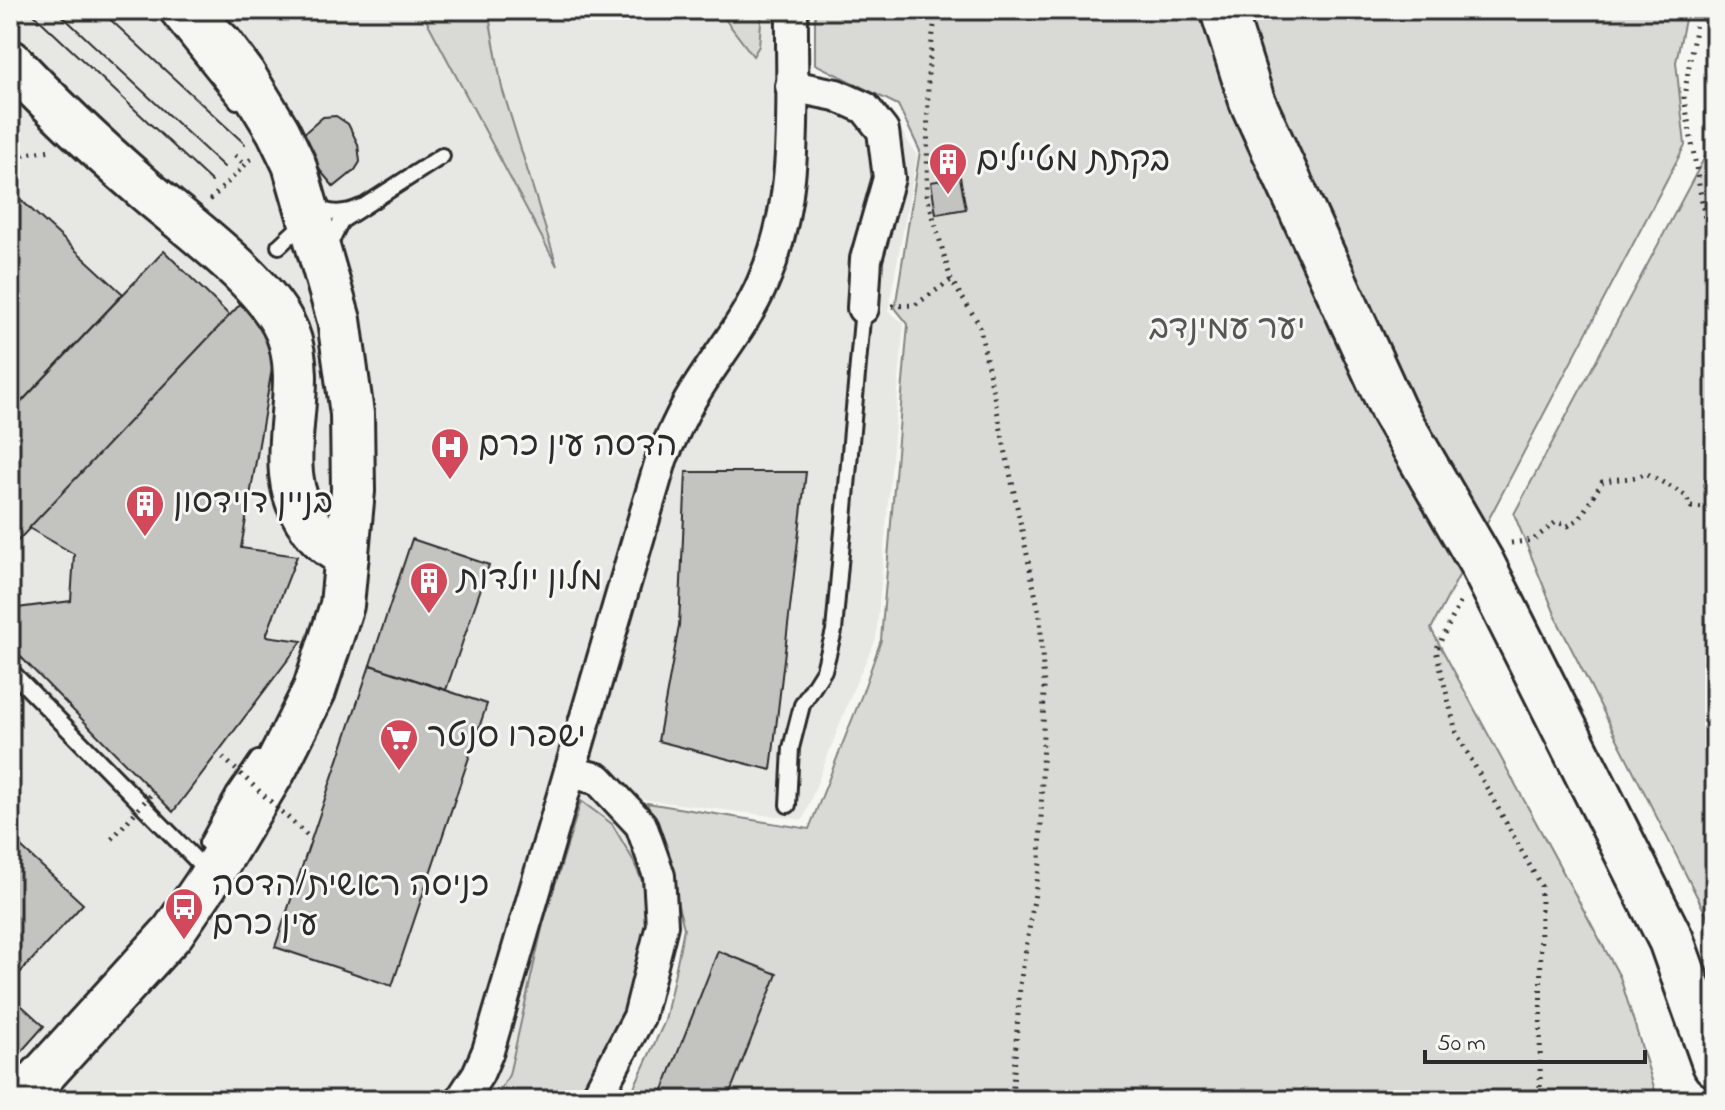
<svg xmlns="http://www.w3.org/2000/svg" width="1725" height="1110" viewBox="0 0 1725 1110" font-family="'Indie Flower','Playpen Sans Hebrew',sans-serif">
<rect width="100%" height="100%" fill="#f6f6f2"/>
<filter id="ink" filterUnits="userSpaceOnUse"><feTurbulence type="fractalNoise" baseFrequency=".0125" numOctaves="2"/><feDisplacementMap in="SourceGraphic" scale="16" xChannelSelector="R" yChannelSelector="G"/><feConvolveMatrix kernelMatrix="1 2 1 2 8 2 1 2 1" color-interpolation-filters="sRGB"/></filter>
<g filter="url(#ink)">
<polygon fill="#e7e7e3" points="10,10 804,10 803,69 892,115 917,156 888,311 904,323 876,639 854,687 803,820 640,799 673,899 630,1055 612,1100 10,1100"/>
<g fill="#d9d9d5" stroke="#828280" stroke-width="2">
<polygon points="421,10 488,10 502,88 557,266"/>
<polygon points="722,10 762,10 759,46 753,56 725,19"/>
<polygon points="815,10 1687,10 1676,62 1685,145 1431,629 1620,977 1658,1100 628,1100 665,1021 684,928 669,871 647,803 809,829 861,697 881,640 908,324 895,308 920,151 898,105 815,64"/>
<polygon points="1715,138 1715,932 1559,624 1514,514"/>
<polygon points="581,801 612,824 632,858 642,881 648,924 629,1017 585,1100 495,1100 509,1075 543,924"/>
</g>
<g fill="#c3c3c0" stroke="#2b2b2b" stroke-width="2">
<polygon points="336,116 348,124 358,144 360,162 355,170 334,187 295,141 323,117"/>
<polygon points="960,177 966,209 936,214 931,182"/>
<polygon points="20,199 123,294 10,414 10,210"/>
<polygon points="164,251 230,316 10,549 10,414"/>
<polygon points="263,280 284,299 241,548 297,556 266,636 302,641 173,812 10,646 10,609 71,601 74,554 29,528"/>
<polygon points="686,472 806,472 771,770 658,741 679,626"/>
<polygon points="412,539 489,565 446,690 370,665"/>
<polygon points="370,665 487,704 392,986 275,947"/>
<polygon points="10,837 83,904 18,975 10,967"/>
<polygon points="718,951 777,974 727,1100 659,1100"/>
<polygon points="10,995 44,1026 10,1064"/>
</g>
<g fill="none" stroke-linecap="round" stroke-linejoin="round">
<defs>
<g id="lane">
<polyline points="164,10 237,101"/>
<path d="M313 205C329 215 343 215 361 207"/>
<polyline points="329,245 341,221 442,156"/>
<polyline points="279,246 307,220"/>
<polyline points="10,670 197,861"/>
<polyline points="788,805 791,748 802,705 824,670 834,631 863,308"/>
<polyline points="207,843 234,794 258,759"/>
</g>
<g id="street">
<polyline points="791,86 836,95 865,108 883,131 889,178 866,259 863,308"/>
<polyline points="570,772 598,779 641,825 659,876 662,925 639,1017 595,1100"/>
<path d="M461 1100 478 1074 488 1051 662 457C671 439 679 420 689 402 712 362 745 325 763 282 801 196 791 102 792 10"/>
</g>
<g id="secondary">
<path d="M10 61C52 106 96 147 142 187 184 224 266 281 287 332 312 395 266 468 311 526 321 540 332 549 347 556"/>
<polyline points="20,1100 173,932 206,884 276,767 314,691 342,605 353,491 352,414 339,320 294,164 278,131 242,72 221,44 186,10"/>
</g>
<polyline id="primary" points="1223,10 1252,101 1393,410 1481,562 1671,940 1715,1064"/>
</defs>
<use href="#lane" stroke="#2b2b2b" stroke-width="20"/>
<use href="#street" stroke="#2b2b2b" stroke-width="36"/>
<use href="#secondary" stroke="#2b2b2b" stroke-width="48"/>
<use href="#primary" stroke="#2b2b2b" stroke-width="50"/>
<g stroke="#2b2b2b" stroke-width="5" stroke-dasharray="2 6" stroke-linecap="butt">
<polyline points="936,10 928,72 927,195 951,280 979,324 1040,617 1044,687 1040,863 1020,985 1012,1100"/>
<polyline points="1698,10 1684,97 1715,278"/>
<polyline points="235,155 245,165"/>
<polyline points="10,165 25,154 51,150"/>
<polyline points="210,200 254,156"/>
<polyline points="892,306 915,305 951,280"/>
<path d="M1511 543 1533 540 1556 522 1568 526 1580 518 1602 482C1618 477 1631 481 1646 473L1685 495 1691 507 1706 508 1715 514"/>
<polyline points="1460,603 1436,650 1456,732 1541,886 1540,1100"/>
</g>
<use href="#lane" stroke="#f6f6f2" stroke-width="14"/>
<use href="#street" stroke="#f6f6f2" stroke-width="30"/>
<use href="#secondary" stroke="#f6f6f2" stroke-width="42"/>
<use href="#primary" stroke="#f6f6f2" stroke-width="44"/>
<g stroke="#2b2b2b" stroke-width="2">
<polyline points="29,10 212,182"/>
<polyline points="56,10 224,167"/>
<polyline points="100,10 245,144"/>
</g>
<g stroke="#2b2b2b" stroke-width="5" stroke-dasharray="2 6" stroke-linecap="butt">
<polyline points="217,752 311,839"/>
<polyline points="112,839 153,792"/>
</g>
</g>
</g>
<defs>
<symbol id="building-pin" viewBox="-11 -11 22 30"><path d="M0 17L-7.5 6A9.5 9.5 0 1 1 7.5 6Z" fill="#d1495b" stroke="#f6f6f2"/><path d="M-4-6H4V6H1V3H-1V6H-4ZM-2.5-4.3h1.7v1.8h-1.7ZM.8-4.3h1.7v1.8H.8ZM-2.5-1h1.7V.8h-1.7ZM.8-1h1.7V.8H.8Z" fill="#fff"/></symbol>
<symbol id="hospital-pin" viewBox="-11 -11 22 30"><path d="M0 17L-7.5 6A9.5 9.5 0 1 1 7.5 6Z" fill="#d1495b" stroke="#f6f6f2"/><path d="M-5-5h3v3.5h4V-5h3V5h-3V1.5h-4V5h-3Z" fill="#fff"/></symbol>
<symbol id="supermarket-pin" viewBox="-11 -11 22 30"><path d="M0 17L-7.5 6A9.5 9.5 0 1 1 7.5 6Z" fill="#d1495b" stroke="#f6f6f2"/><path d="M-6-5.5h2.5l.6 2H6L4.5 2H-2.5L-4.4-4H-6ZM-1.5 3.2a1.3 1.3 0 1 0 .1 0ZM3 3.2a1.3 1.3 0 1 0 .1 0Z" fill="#fff"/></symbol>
<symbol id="bus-pin" viewBox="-11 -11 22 30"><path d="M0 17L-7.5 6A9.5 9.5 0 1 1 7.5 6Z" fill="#d1495b" stroke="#f6f6f2"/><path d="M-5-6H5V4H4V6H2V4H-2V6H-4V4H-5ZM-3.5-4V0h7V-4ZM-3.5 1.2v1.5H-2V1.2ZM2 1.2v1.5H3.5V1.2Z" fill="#fff"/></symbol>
</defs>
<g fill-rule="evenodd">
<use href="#building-pin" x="926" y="140" width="44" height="60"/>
<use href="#hospital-pin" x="428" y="425" width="44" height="60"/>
<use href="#building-pin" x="123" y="482" width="44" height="60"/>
<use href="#building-pin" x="407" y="559" width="44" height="60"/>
<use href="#supermarket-pin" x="377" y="716" width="44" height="60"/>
<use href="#bus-pin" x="162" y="885" width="44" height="60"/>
</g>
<g text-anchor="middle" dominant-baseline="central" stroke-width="6" stroke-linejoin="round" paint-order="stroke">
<g font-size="34" fill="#2b2b2b" stroke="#f6f6f2" text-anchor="start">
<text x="976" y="162">בקתת מטיילים</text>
<text x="478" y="447">הדסה עין כרם</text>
<text x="173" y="504">בניין דוידסון</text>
<text x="457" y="581">מלון יולדות</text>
<text x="427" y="738">ישפרו סנטר</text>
<text x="212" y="887">כניסה ראשית/הדסה<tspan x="212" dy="39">עין כרם</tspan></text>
</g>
<g font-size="34" fill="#565656" stroke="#f6f6f2">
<text x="1227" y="330">יער עמינדב</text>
</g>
</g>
<rect width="1725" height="1110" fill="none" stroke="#f6f6f2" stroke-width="40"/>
<rect x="20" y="20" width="1685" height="1070" fill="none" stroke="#2b2b2b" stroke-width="3" filter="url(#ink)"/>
<path d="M1425 1050v12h220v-12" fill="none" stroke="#2b2b2b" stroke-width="4"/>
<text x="1437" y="1050" font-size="24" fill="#2b2b2b" stroke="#f6f6f2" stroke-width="6" paint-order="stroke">50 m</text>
</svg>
